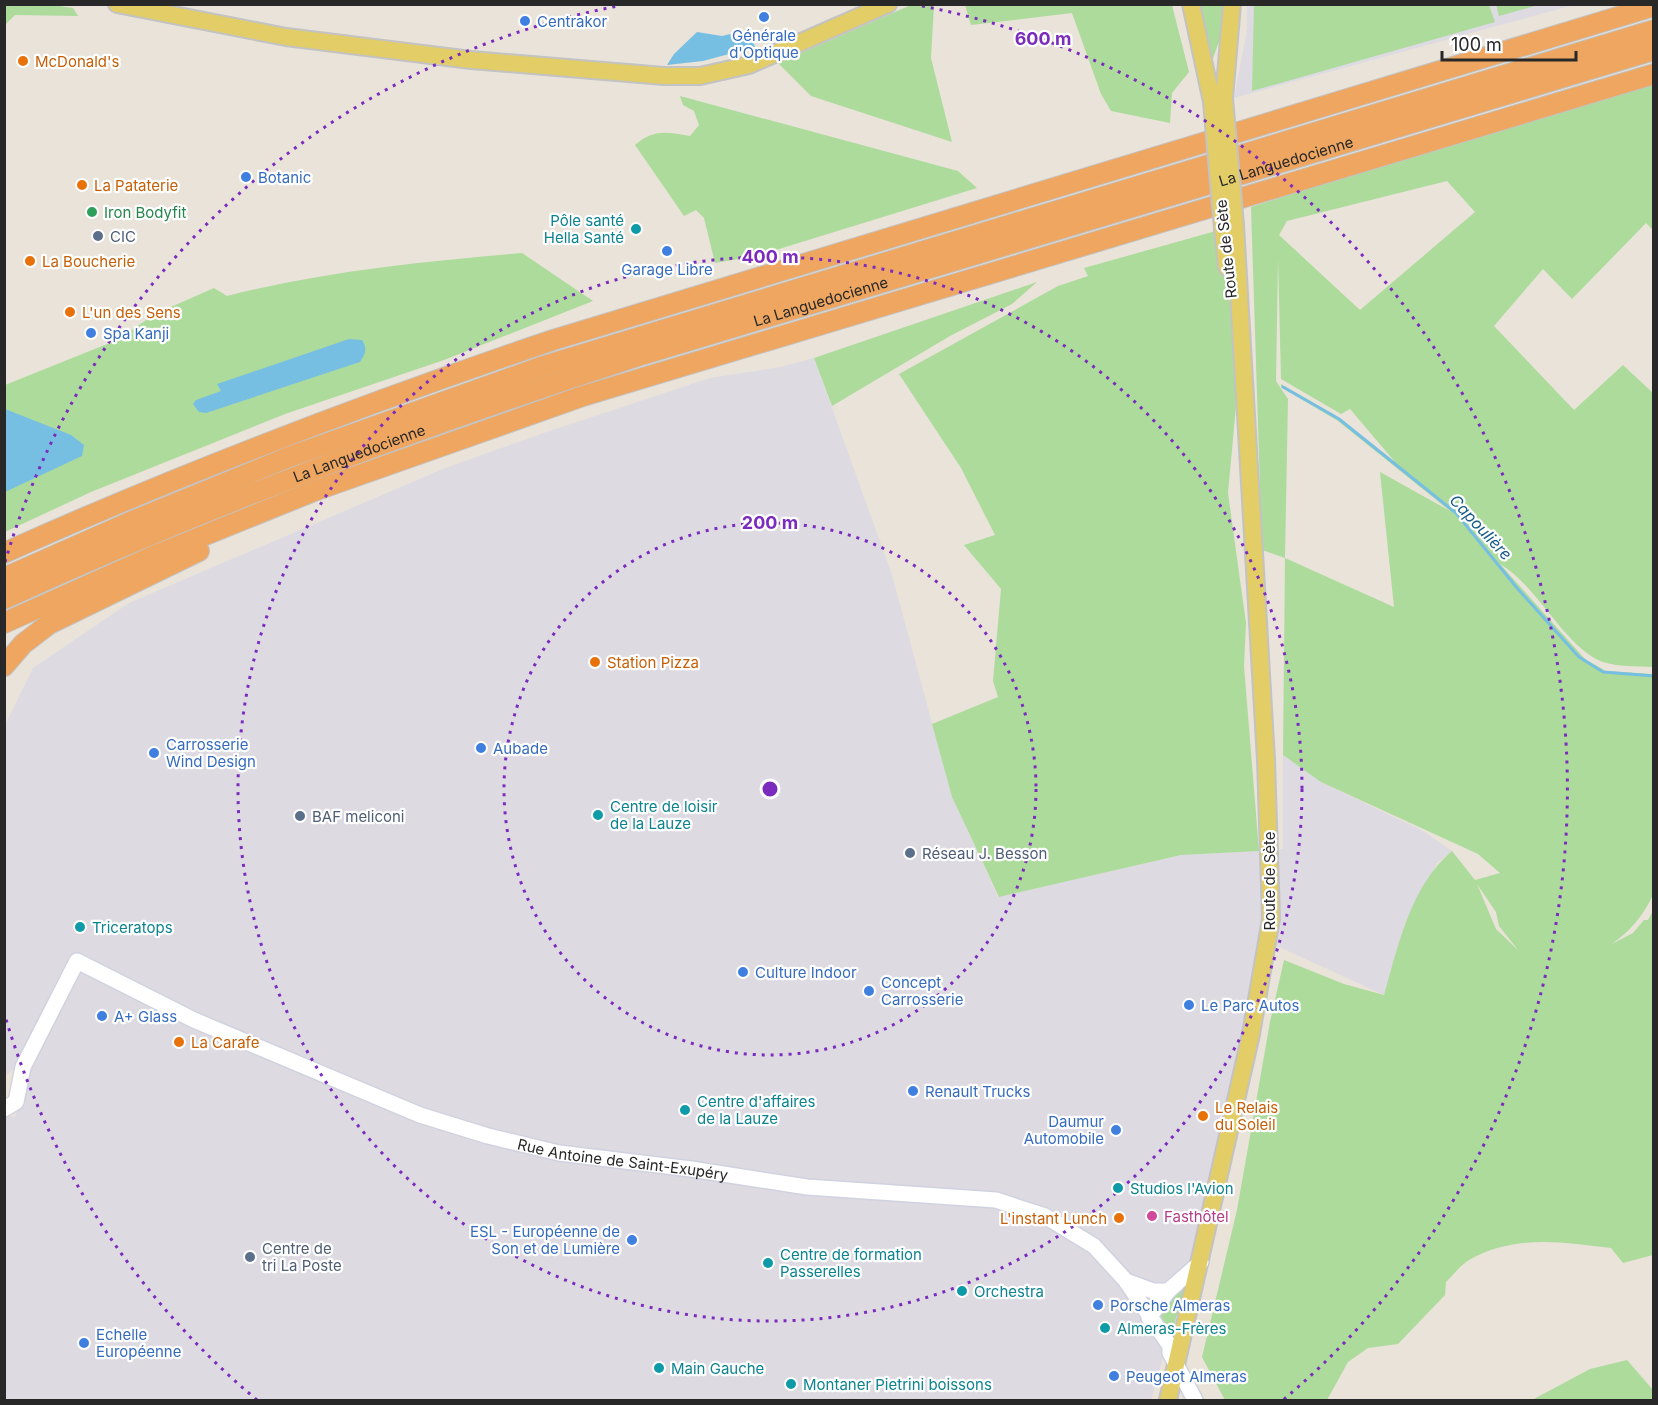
<svg xmlns="http://www.w3.org/2000/svg" width="1658" height="1405" viewBox="0 0 1658 1405" font-family="Inter,sans-serif">
<rect width="100%" height="100%" fill="#e9e3da"/>
<g fill="#dddae2">
<polygon points="1247,5 1573,5 1234,98 1247,30"/>
<polygon points="814,358 892,575 952,797 998,897 1181,855 1283,849 1283,755 1321,782 1423,831 1452,851 1437,863 1405,924 1384,995 1264,940 1246,1063 1151,1400 5,1400 5,1116 15,1117 26,1073 79,973 87,971 239,1043 461,1134 564,1160 611,1167 720,1179 732,1176 561,1150 424,1113 243,1037 72,957 15,1068 5,1076 4,727 33,668 129,603 448,467 541,434 710,378 781,367"/>
</g>
<g fill="#addb9b" fill-rule="evenodd">
<polygon points="5,4 52,5 73,8 78,16 15,15 5,25"/>
<polygon points="1496,4 1538,4 1538,5 1499,16"/>
<polygon points="911,5 934,5 931,58 952,142 811,96 778,63"/>
<polygon points="965,5 1172,5 1189,72 1172,93 1170,123 1111,111 1101,94 1072,13 971,25"/>
<polygon points="1200,5 1226,5 1221,36 1212,61"/>
<polygon points="1254,5 1489,5 1495,22 1252,91"/>
<path d="M1653 83V230L1646 223 1572 299 1543 269 1494 326 1574 410 1623 365 1653 393V667C1638 666 1617 667 1603 662 1565 648 1538 586 1500 564L1585 659 1606 671 1653 674V895C1643 916 1631 930 1612 944L1633 933 1644 920H1648L1653 911V1255L1623 1263 1611 1248C1562 1242 1515 1234 1469 1260 1461 1265 1453 1275 1446 1282L1445 1295 1398 1344 1368 1348 1348 1362 1327 1400H1225L1202 1357 1237 1210 1270 1022 1284 960 1344 984 1384 995C1398 946 1411 885 1452 851L1475 880 1500 873 1478 854 1321 782 1283 755 1285 558 1262 550 1251 207 1608 94ZM1447 181 1475 212 1360 310 1279 235 1287 221ZM1278 259 1281 379 1341 414 1350 409 1395 462 1335 415 1281 384V387L1338 421 1450 511 1380 472 1394 607 1285 558 1288 399 1276 381ZM1477 884 1496 912 1499 926 1518 950 1496 929Z"/>
<path d="M680 96 958 171 977 188 756 256 715 263 704 218 696 210 684 216 635 145C654 129 667 132 690 136L699 125 694 111 683 105Z"/>
<polygon points="1223,229 1231,299 1241,352 1228,493 1246,623 1244,666 1259,851 1181,855 999,897 952,797 932,724 998,697 993,681 1001,589 964,545 995,535 961,468 899,374 1058,286 1088,276 1084,268"/>
<path d="M522 253 593 301 444 360 285 414 91 492 5 532V385L117 340 155 314 214 288 227 296C326 271 421 262 522 253Z"/>
<polygon points="1037,282 1012,304 950,336 832,406 814,358"/>
<polygon points="1184,1288 1171,1337 1156,1318 1174,1293"/>
<polygon points="1627,1360 1653,1390 1653,1400 1532,1400 1590,1369"/>
</g>
<g fill="#76bfe2">
<polygon points="742,31 752,38 755,47 703,61 667,65 674,54 697,32 722,36"/>
<path d="M349 339 362 340C368 349 365 354 360 362L206 413 199 412 193 404 196 400 221 391 217 384Z"/>
<polygon points="5,409 71,435 84,445 82,456 5,492"/>
</g>
<g fill="none" stroke-linecap="round" stroke-linejoin="round">
<polyline stroke="#76bfe2" stroke-width="3" points="1283,387 1339,419 1456,513 1517,588 1579,657 1603,672 1654,676"/>
<defs>
<g id="secondary">
<path id="s1" d="M4 1109 16 1102 23 1067 77 961 194 1020 420 1115 488 1136 559 1153 691 1169 807 1187 996 1200 1045 1216 1094 1246 1126 1281 1170 1346V1353L1195 1400"/>
<polyline points="1126,1281 1153,1291 1168,1291 1201,1262"/>
<polyline points="1149,1318 1168,1291"/>
</g>
<g id="primary">
<polyline points="117,4 286,37 471,60 664,76 700,76 749,65 888,4"/>
<polyline points="1191,4 1212,102"/>
<polyline points="1224,98 1232,4"/>
<polyline points="1223,229 1227,267"/>
<polyline points="1168,1400 1251,1034 1271,919 1266,760 1235,225"/>
</g>
<g id="highway">
<path d="M4 553C184 472 367 403 553 340L1654 6"/>
<polyline points="4,578 135,520 289,457 544,366 1654,30"/>
<path id="s2" d="M4 599C211 504 422 426 638 356L1654 50"/>
<polyline points="4,623 156,555 314,491 583,396 1654,74"/>
<polyline points="4,666 23,644 49,624 199,551"/>
</g>
</defs>
<use href="#secondary" stroke="#d0d2df" stroke-width="18"/>
<use href="#primary" stroke="#c3c3c3" stroke-width="20"/>
<use href="#highway" stroke="#c3c3c3" stroke-width="22"/>
<use href="#secondary" stroke="#fff" stroke-width="15"/>
<use href="#primary" stroke="#e2cd66" stroke-width="16"/>
<use href="#highway" stroke="#eea660" stroke-width="20"/>
<defs>
<g id="primary-bridge">
<polyline points="1224,98 1235,225"/>
<polyline points="1212,102 1223,229"/>
</g>
</defs>
<use href="#primary-bridge" stroke="#c3c3c3" stroke-width="20" stroke-linecap="butt"/>
<use href="#primary-bridge" stroke="#e2cd66" stroke-width="16"/>
</g>
<g fill="none" stroke="#7b2cbf" stroke-width="3" stroke-dasharray="3 6">
<circle cx="770" cy="789" r="266"/>
<circle cx="770" cy="789" r="532"/>
<path d="M257 1400A798 798 0 0 1 5 1016M5 562A798 798 0 0 1 618 6M922 6A798 798 0 0 1 1283 1400"/>
</g>
<g fill="#3f7fe0" stroke="#fff" stroke-width="2">
<circle cx="764" cy="17" r="6"/>
<circle cx="525" cy="21" r="6"/>
<circle cx="246" cy="177" r="6"/>
<circle cx="667" cy="251" r="6"/>
<circle cx="91" cy="333" r="6"/>
<circle cx="481" cy="748" r="6"/>
<circle cx="154" cy="753" r="6"/>
<circle cx="743" cy="972" r="6"/>
<circle cx="869" cy="991" r="6"/>
<circle cx="1189" cy="1005" r="6"/>
<circle cx="102" cy="1016" r="6"/>
<circle cx="913" cy="1091" r="6"/>
<circle cx="1116" cy="1130" r="6"/>
<circle cx="632" cy="1240" r="6"/>
<circle cx="1098" cy="1305" r="6"/>
<circle cx="84" cy="1343" r="6"/>
<circle cx="1114" cy="1376" r="6"/>
</g>
<g fill="#e8710a" stroke="#fff" stroke-width="2">
<circle cx="23" cy="61" r="6"/>
<circle cx="82" cy="185" r="6"/>
<circle cx="30" cy="261" r="6"/>
<circle cx="70" cy="312" r="6"/>
<circle cx="595" cy="662" r="6"/>
<circle cx="179" cy="1042" r="6"/>
<circle cx="1203" cy="1116" r="6"/>
<circle cx="1119" cy="1218" r="6"/>
</g>
<circle fill="#2e9e5b" stroke="#fff" stroke-width="2" cx="92" cy="212" r="6"/>
<g fill="#0f9aa8" stroke="#fff" stroke-width="2">
<circle cx="636" cy="229" r="6"/>
<circle cx="598" cy="815" r="6"/>
<circle cx="80" cy="927" r="6"/>
<circle cx="685" cy="1110" r="6"/>
<circle cx="1118" cy="1188" r="6"/>
<circle cx="768" cy="1263" r="6"/>
<circle cx="962" cy="1291" r="6"/>
<circle cx="1105" cy="1328" r="6"/>
<circle cx="659" cy="1368" r="6"/>
<circle cx="791" cy="1384" r="6"/>
</g>
<g fill="#5c6f8a" stroke="#fff" stroke-width="2">
<circle cx="98" cy="236" r="6"/>
<circle cx="300" cy="816" r="6"/>
<circle cx="910" cy="853" r="6"/>
<circle cx="250" cy="1257" r="6"/>
</g>
<circle fill="#d1479c" stroke="#fff" stroke-width="2" cx="1152" cy="1216" r="6"/>
<g text-anchor="middle" dominant-baseline="central" stroke-width="4.5" stroke-linejoin="round" paint-order="stroke">
<g font-size="15" fill="#366cbe" stroke="#fff" text-anchor="start">
<text x="537" y="21">Centrakor</text>
<text x="764" y="35" text-anchor="middle">Générale<tspan x="764" dy="17">d'Optique</tspan></text>
<text x="258" y="177">Botanic</text>
<text x="667" y="269" text-anchor="middle">Garage Libre</text>
<text x="103" y="333">Spa Kanji</text>
<text x="166" y="744">Carrosserie<tspan x="166" dy="17">Wind Design</tspan></text>
<text x="493" y="748">Aubade</text>
<text x="755" y="972">Culture Indoor</text>
<text x="881" y="982">Concept<tspan x="881" dy="17">Carrosserie</tspan></text>
<text x="1201" y="1005">Le Parc Autos</text>
<text x="114" y="1016">A+ Glass</text>
<text x="925" y="1091">Renault Trucks</text>
<text x="1104" y="1121" text-anchor="end">Daumur<tspan x="1104" dy="17">Automobile</tspan></text>
<text x="620" y="1231" text-anchor="end">ESL - Européenne de<tspan x="620" dy="17">Son et de Lumière</tspan></text>
<text x="1110" y="1305">Porsche Almeras</text>
<text x="96" y="1334">Echelle<tspan x="96" dy="17">Européenne</tspan></text>
<text x="1126" y="1376">Peugeot Almeras</text>
</g>
<g font-size="15" fill="#c56008" stroke="#fff" text-anchor="start">
<text x="35" y="61">McDonald's</text>
<text x="94" y="185">La Pataterie</text>
<text x="42" y="261">La Boucherie</text>
<text x="82" y="312">L'un des Sens</text>
<text x="607" y="662">Station Pizza</text>
<text x="191" y="1042">La Carafe</text>
<text x="1215" y="1107">Le Relais<tspan x="1215" dy="17">du Soleil</tspan></text>
<text x="1107" y="1218" text-anchor="end">L'instant Lunch</text>
</g>
<g font-size="15" fill="#282828" stroke="#fff">
<text stroke="none"><textPath href="#s2" startOffset="1356">La Languedocienne</textPath></text>
<text transform="translate(1226 249) rotate(-96)">Route de Sète</text>
<text stroke="none"><textPath href="#s2" startOffset="870">La Languedocienne</textPath></text>
<text stroke="none"><textPath href="#s2" startOffset="384">La Languedocienne</textPath></text>
<text transform="translate(1269 881) rotate(-90)">Route de Sète</text>
<text stroke="none"><textPath href="#s1" startOffset="753">Rue Antoine de Saint-Exupéry</textPath></text>
</g>
<g font-size="15" fill="#27864d" stroke="#fff" text-anchor="start">
<text x="104" y="212">Iron Bodyfit</text>
</g>
<g font-size="15" fill="#0d838f" stroke="#fff" text-anchor="start">
<text x="624" y="220" text-anchor="end">Pôle santé<tspan x="624" dy="17">Hella Santé</tspan></text>
<text x="610" y="806">Centre de loisir<tspan x="610" dy="17">de la Lauze</tspan></text>
<text x="92" y="927">Triceratops</text>
<text x="697" y="1101">Centre d'affaires<tspan x="697" dy="17">de la Lauze</tspan></text>
<text x="1130" y="1188">Studios l'Avion</text>
<text x="780" y="1254">Centre de formation<tspan x="780" dy="17">Passerelles</tspan></text>
<text x="974" y="1291">Orchestra</text>
<text x="1117" y="1328">Almeras-Frères</text>
<text x="671" y="1368">Main Gauche</text>
<text x="803" y="1384">Montaner Pietrini boissons</text>
</g>
<g font-size="15" fill="#4e5e75" stroke="#fff" text-anchor="start">
<text x="110" y="236">CIC</text>
<text x="312" y="816">BAF meliconi</text>
<text x="922" y="853">Réseau J. Besson</text>
<text x="262" y="1248">Centre de<tspan x="262" dy="17">tri La Poste</tspan></text>
</g>
<g font-size="15" fill="#b23c85" stroke="#fff" text-anchor="start">
<text x="1164" y="1216">Fasthôtel</text>
</g>
<g font-size="16" font-style="italic" fill="#195c8a" stroke="#fff">
<text transform="translate(1481 527) rotate(47)">Capoulière</text>
</g>
</g>
<circle cx="770" cy="789" r="9" fill="#7b2cbf" stroke="#fff" stroke-width="3"/>
<g font-size="18" text-anchor="middle" font-weight="bold" fill="#7b2cbf" stroke="#fff" stroke-width="4.5" stroke-linejoin="round" paint-order="stroke">
<text x="1043" y="45">600 m</text>
<text x="770" y="263">400 m</text>
<text x="770" y="529">200 m</text>
</g>
<rect width="1658" height="1405" fill="none" stroke="#282828" stroke-width="12"/>
<path d="M1442 51v9h134v-9" fill="none" stroke="#282828" stroke-width="3"/>
<text x="1451" y="51" font-size="18" fill="#282828" stroke="#ffffff" stroke-width="4.5" paint-order="stroke">100 m</text>
</svg>
